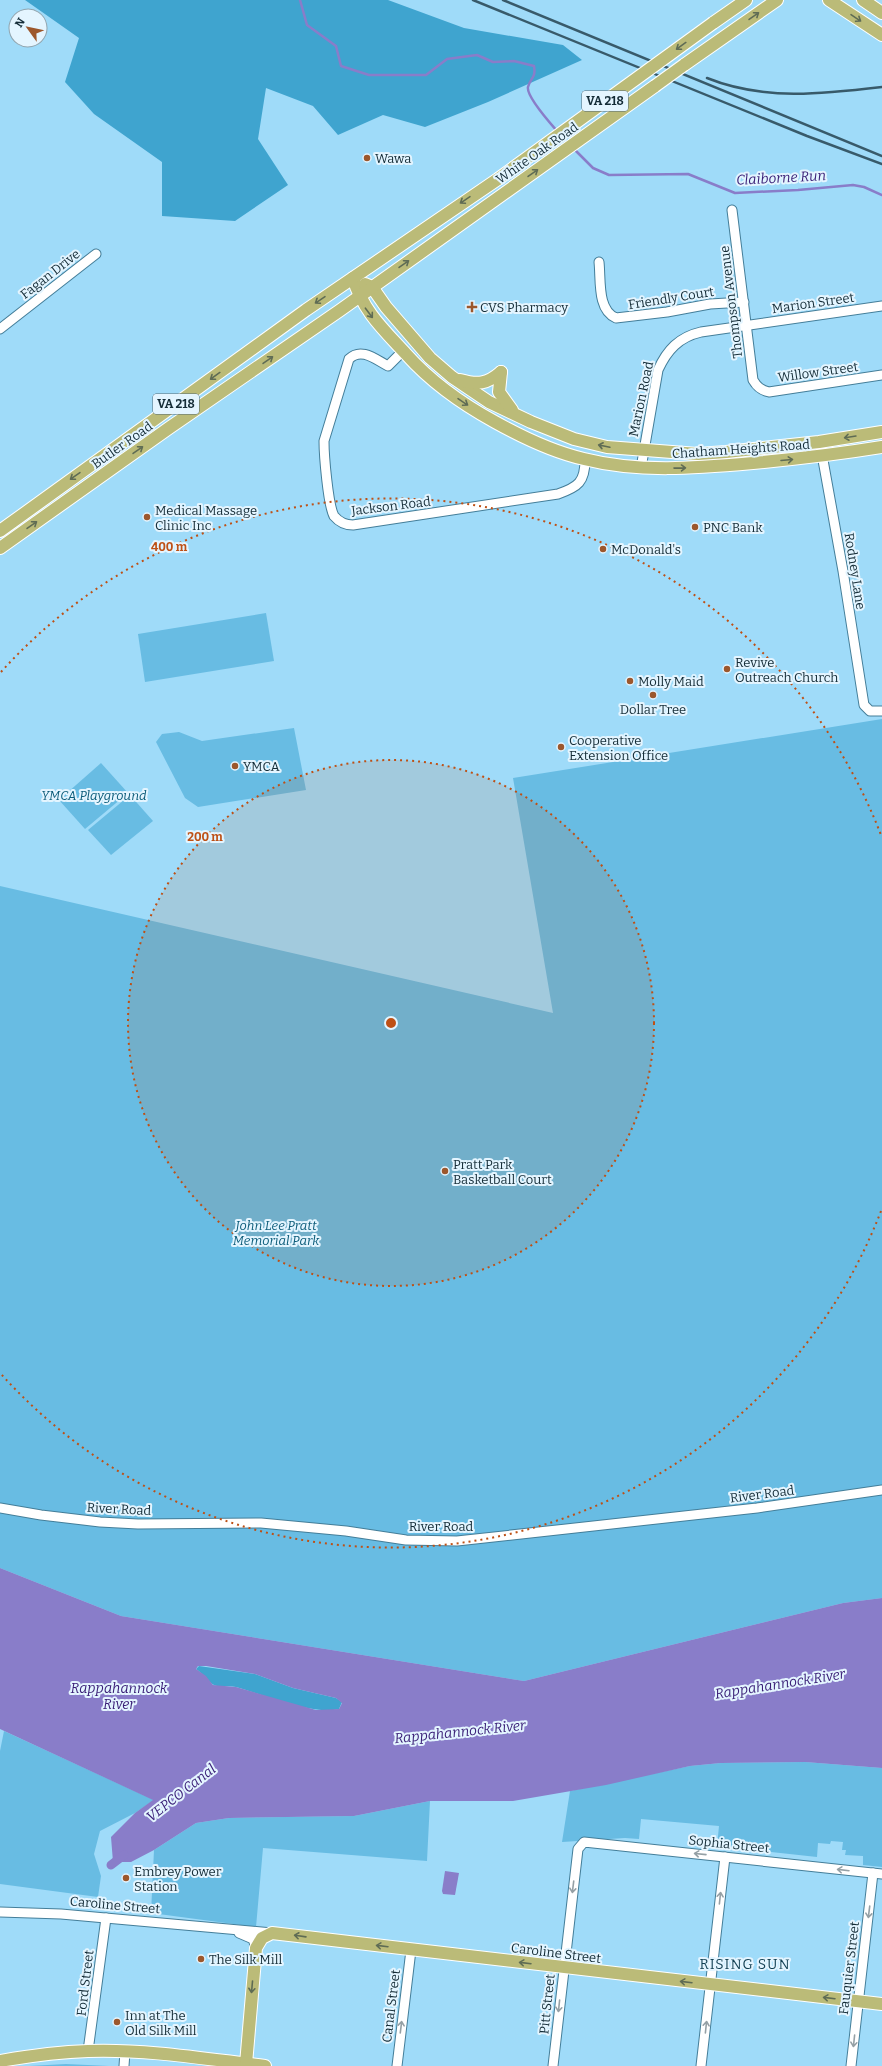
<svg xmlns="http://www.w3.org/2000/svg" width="882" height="2066" viewBox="0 0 882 2066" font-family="Bitter,serif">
<rect width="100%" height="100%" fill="#9fdbf9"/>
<g fill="#68bce3">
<polygon points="266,613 274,661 145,682 138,634"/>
<polygon points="882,719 882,1598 843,1603 524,1681 121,1616 0,1568 0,886 553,1013 513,778"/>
<polygon points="294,728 306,790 198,807 185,798 156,742 162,734 179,732 202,741"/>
<polygon points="101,763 128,793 85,829 59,800"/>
<polygon points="130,795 153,821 111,855 88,830"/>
<polygon points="4,1731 154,1800 135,1813 100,1831 94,1854 101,1876 98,1897 0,1884 0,1751"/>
<polygon points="805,1762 882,1768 882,1867 863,1865 863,1856 845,1855 846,1850 842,1850 843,1842 831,1841 830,1844 818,1843 817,1857 717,1846 719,1826 641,1819 639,1839 625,1838 562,1842 570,1791 690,1766 721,1763"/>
<polygon points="430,1801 427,1861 263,1848 256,1927 151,1913 154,1850 196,1823 229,1818 354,1816"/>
<polygon points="66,2064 109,2066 29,2066"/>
</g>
<g fill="#3fa4cf">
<polygon points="25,0 388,0 464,28 563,45 582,60 488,102 425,127 383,115 338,135 313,106 266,88 258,139 288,185 235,221 162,216 162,162 94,114 65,82 79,38"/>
<path d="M199 1666 255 1674 293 1688 336 1698 342 1702 339 1709C314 1716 262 1694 236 1687 229 1685 221 1688 214 1685 211 1684 202 1673 196 1669Z"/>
</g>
<g fill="#897dc9" fill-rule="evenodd">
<path d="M0 1568 121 1616 524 1681 843 1603 882 1598V1768L805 1762 721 1763 690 1766 606 1785 513 1801H430L354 1816 229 1818 196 1823 154 1850 131 1862H113L111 1837 135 1813 153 1800 0 1729ZM206 1666 255 1674 293 1688 336 1698 342 1703 339 1709 316 1710 236 1687 213 1685 206 1676 196 1669 198 1666Z"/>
<polygon points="445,1871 459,1873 455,1895 443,1894 442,1891"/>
</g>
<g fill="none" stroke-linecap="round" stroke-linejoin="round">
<g stroke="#897dc9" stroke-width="2.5">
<path d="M300 0 307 25 336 46 341 66 369 75H426L447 59 477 55 493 62 514 61 534 66C536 78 531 77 528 87 526 96 550 123 557 131"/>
<polyline points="574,149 593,168 609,175 688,174 735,193 798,190 853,185 864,187 882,195"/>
</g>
<polyline stroke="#897dc9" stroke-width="9" points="111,1865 124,1855"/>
<defs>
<g id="minor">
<path d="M732 210 753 380C757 387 761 390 769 392L882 375"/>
<path d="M599 262C601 280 597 310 616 318L667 312 710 304 744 302"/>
<polyline points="0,329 96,254"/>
<path d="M403 351 388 366C375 359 361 347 349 359L324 441C324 455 328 505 334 516 339 522 345 525 353 525L558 494C578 487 585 482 585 460"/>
<polyline points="821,449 843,571 864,705 870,711 882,711"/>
<path d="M641 468 658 370C667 350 679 337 701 332L882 306"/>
<polyline points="0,1508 41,1515 100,1522 138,1524 261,1523 346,1531 406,1540 457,1541 757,1508 882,1490"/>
<polyline points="0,1912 61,1914 272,1933"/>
<polyline points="239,1933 253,1939 256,1948"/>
<polyline points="88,2051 106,1918"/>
<polyline points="124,2066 125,2052"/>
<polyline points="397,2066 411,1950"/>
<polyline points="553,2066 578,1849 584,1842 882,1874"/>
<polyline points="701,2066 725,1857"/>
<polyline points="851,2066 873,1873"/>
</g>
<g id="major">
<polyline points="829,0 882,35"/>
<polyline points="863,0 882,13"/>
<polyline points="713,23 746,0"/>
<polyline points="684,65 777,0"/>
<path d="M353 278C363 311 383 329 406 354 431 382 462 404 495 422 522 437 553 452 584 459 639 473 696 468 753 463 796 459 839 454 882 447"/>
<polyline points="365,284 372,287 386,307 430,358 452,377 489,402 531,422 574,439 607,447 698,454 726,452 819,442 882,432"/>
<polyline points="501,372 499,392 512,410"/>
<path d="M460 380C478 385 487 384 501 372"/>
<polyline points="0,531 306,310 498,179"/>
<polyline points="0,548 169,428 339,311 655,86"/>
<path d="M0 2061C29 2056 58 2052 88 2051 147 2049 206 2059 265 2066"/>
<polyline points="246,2064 256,1948 262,1938 272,1933 882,2004"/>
</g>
</defs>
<use href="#minor" stroke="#447e99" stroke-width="11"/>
<use href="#major" stroke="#fff" stroke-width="14"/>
<use href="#minor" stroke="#fff" stroke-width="9"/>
<use href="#major" stroke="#bbbb78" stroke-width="12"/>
<g stroke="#385a6a" stroke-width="2.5">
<polyline points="473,0 807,136 882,164"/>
<polyline points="503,0 882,156"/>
<path d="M707 78C764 101 823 94 882 87"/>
</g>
<defs>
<g id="major-bridge">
<polyline points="655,86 684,65"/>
<polyline points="498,179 713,23"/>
</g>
</defs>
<use href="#major-bridge" stroke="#fff" stroke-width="14" stroke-linecap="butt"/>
<use href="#major-bridge" stroke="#bbbb78" stroke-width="12"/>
</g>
<defs><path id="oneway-shaft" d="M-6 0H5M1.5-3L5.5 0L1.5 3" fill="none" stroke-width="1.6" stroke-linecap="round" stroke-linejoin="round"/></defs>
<g stroke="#5f6c54">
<use href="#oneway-shaft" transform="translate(754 16) rotate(-35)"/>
<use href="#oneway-shaft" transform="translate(856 18) rotate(34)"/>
<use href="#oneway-shaft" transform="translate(681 46) rotate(144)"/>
<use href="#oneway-shaft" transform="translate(533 173) rotate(-35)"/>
<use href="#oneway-shaft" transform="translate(465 200) rotate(146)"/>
<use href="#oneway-shaft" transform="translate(404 264) rotate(-35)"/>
<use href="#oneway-shaft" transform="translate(320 300) rotate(146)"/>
<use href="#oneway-shaft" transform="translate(369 313) rotate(53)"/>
<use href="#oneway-shaft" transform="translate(268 360) rotate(-35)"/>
<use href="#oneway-shaft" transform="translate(215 376) rotate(144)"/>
<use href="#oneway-shaft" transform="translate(463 402) rotate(34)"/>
<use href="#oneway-shaft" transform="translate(850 437) rotate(171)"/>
<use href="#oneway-shaft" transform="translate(604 446) rotate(-168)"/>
<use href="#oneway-shaft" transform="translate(138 450) rotate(-35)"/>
<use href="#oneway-shaft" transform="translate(787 460) rotate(-5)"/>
<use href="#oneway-shaft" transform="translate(680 468) rotate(-1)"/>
<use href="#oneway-shaft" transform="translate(75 476) rotate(145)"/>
<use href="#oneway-shaft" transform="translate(32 525) rotate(-35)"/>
<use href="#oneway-shaft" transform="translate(300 1936) rotate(-172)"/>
<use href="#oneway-shaft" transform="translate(382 1946) rotate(-173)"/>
<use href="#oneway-shaft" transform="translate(525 1963) rotate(-173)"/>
<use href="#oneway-shaft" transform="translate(686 1982) rotate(-173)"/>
<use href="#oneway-shaft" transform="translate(252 1987) rotate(95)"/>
<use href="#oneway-shaft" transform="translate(829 1998) rotate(-173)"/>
</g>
<g stroke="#95a0a5">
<use href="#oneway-shaft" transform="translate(700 1854) rotate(-174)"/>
<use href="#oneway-shaft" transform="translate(843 1870) rotate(-173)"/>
<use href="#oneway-shaft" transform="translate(573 1887) rotate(97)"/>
<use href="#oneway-shaft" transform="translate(720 1898) rotate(-84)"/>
<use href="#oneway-shaft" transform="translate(869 1912) rotate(97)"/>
<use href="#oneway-shaft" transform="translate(559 2006) rotate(96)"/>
<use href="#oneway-shaft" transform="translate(401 2027) rotate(-83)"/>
<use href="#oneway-shaft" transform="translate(706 2027) rotate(-84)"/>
<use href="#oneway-shaft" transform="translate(854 2041) rotate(96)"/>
</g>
<circle cx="391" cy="1023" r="263" fill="#be5015" fill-opacity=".12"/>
<g fill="none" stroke="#be5015" stroke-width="2" stroke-dasharray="2 4">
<circle cx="391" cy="1023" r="263"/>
<path d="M881 1211A525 525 0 0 1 1 1374M1 672A525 525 0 0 1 881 835"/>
</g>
<g fill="#9c572c" stroke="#e4f5ff" stroke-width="1.5">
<circle cx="367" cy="158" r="4"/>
<path d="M470 301h4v4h4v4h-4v4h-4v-4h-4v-4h4z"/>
<circle cx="147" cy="517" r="4"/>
<circle cx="695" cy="527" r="4"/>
<circle cx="603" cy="549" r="4"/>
<circle cx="727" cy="669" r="4"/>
<circle cx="630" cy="681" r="4"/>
<circle cx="653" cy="695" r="4"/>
<circle cx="561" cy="747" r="4"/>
<circle cx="235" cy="766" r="4"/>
<circle cx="445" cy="1171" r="4"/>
<circle cx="126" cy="1878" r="4"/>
<circle cx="201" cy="1959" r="4"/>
<circle cx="117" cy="2022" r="4"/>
</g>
<g text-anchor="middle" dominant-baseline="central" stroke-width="4" stroke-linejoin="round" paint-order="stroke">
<g fill="#e4f5ff" stroke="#526873" stroke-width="1">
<rect x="582" y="91" width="46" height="20" rx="3"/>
<rect x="153" y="394" width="46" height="20" rx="3"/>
</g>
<g font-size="12" font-weight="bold" fill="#142c37">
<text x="605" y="101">VA 218</text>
<text x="176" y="404">VA 218</text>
</g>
<g font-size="13" fill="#142c37" stroke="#e4f5ff">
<text transform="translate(537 153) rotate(-35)">White Oak Road</text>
<text transform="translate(50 274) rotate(-38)">Fagan Drive</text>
<text transform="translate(671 298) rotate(-9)">Friendly Court</text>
<text transform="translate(731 302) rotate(-97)">Thompson Avenue</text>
<text transform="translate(813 303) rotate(-8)">Marion Street</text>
<text transform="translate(818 372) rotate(-8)">Willow Street</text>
<text transform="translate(641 399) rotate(-78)">Marion Road</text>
<text transform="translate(122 445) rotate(-35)">Butler Road</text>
<text transform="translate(741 449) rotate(-4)">Chatham Heights Road</text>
<text transform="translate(391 506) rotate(-7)">Jackson Road</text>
<text transform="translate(855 571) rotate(81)">Rodney Lane</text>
<text transform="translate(762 1494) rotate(-7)">River Road</text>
<text transform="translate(119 1509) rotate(3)">River Road</text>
<text x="441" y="1526">River Road</text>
<text transform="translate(729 1844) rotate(6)">Sophia Street</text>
<text transform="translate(115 1905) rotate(5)">Caroline Street</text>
<text transform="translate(556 1953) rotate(7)">Caroline Street</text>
<text transform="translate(849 1968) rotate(-83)">Fauquier Street</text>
<text transform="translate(85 1983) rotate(-83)">Ford Street</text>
<text transform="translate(547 2004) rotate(-84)">Pitt Street</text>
<text transform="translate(391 2006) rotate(-83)">Canal Street</text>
</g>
<g font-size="13" fill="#142c37" stroke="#e4f5ff" text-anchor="start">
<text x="375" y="158">Wawa</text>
<text x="480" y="307">CVS Pharmacy</text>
<text x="155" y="510">Medical Massage<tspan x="155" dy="15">Clinic Inc</tspan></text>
<text x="703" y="527">PNC Bank</text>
<text x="611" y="549">McDonald's</text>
<text x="735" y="662">Revive<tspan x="735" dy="15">Outreach Church</tspan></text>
<text x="638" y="681">Molly Maid</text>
<text x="653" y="709" text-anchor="middle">Dollar Tree</text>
<text x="569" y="740">Cooperative<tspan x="569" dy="15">Extension Office</tspan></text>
<text x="243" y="766">YMCA</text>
<text x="453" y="1164">Pratt Park<tspan x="453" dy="15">Basketball Court</tspan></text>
<text x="134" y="1871">Embrey Power<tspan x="134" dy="15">Station</tspan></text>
<text x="209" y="1959">The Silk Mill</text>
<text x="125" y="2015">Inn at The<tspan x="125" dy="15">Old Silk Mill</tspan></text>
</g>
<g font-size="13" font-style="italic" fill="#0c5c7a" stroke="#e4f5ff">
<text x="94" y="795">YMCA Playground</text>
<text x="276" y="1225">John Lee Pratt<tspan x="276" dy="15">Memorial Park</tspan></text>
</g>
<g font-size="14" font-style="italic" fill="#381d76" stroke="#e4f5ff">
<text transform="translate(781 178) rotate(-3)">Claiborne Run</text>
<text transform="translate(780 1684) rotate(-9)">Rappahannock River</text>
<text x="119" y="1688">Rappahannock<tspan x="119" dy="16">River</tspan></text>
<text transform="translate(460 1732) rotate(-6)">Rappahannock River</text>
<text transform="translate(181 1793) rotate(-38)">VEPCO Canal</text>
</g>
<g font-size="14" letter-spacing="1" fill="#113f52" stroke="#e4f5ff">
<text x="745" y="1964">RISING SUN</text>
</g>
</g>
<circle cx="391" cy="1023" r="6" fill="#be5015" stroke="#e4f5ff" stroke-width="2"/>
<g font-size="12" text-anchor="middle" font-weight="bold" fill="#be5015" stroke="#e4f5ff" stroke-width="4" stroke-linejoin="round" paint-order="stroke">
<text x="169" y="551">400 m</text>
<text x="205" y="841">200 m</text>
</g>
<g transform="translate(28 28) rotate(303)"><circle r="19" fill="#e4f5ff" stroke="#91a5af"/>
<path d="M0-3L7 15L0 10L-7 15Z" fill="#9c572c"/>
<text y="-6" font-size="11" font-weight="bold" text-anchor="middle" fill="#142c37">N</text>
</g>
</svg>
